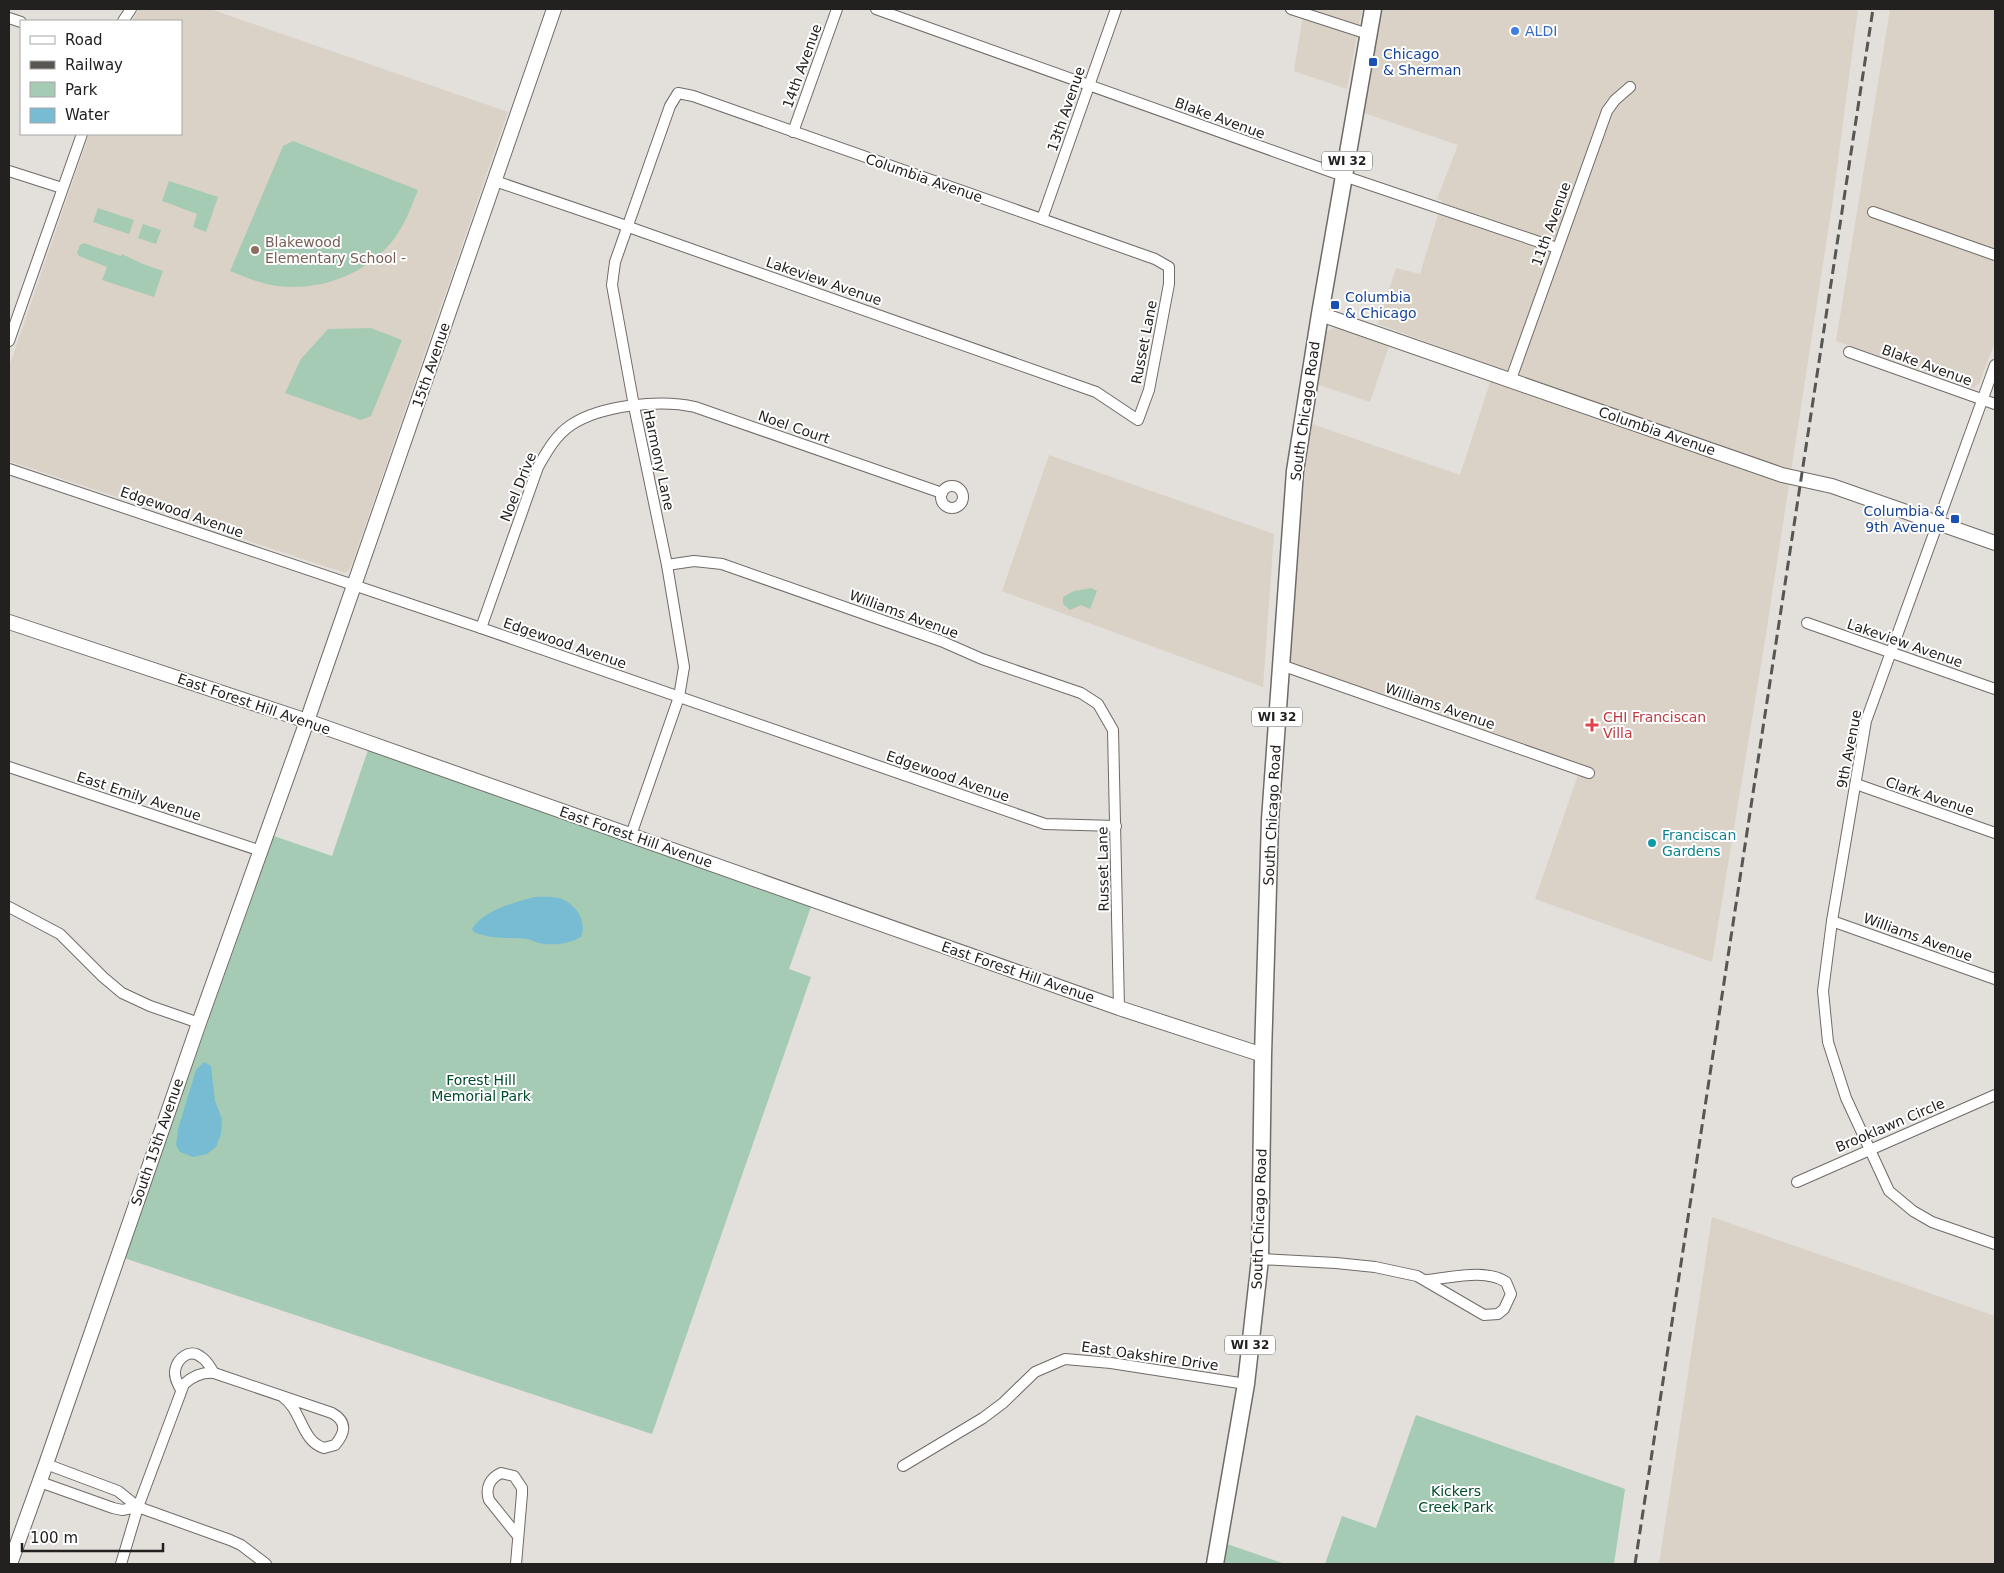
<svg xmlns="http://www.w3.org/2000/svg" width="2004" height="1573" viewBox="0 0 2004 1573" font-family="'DejaVu Sans',sans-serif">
<rect width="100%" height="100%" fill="#e3dfda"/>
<g fill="#dad2c6">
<polygon points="139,9 210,9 508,112 352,564 349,570 345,573 9,461 9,367 89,134 181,134 181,21 132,21"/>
<polygon points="1304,9 1362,9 1347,89 1294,71"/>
<polygon points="1383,9 1858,9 1833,199 1766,634 1712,962 1535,899 1578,775 1289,674 1309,423 1460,475 1495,367 1378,324 1396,268 1420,274 1442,201 1437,199 1458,145 1364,113"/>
<polygon points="1890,9 1995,9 1995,342 1979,384 1973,388 1836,341"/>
<polygon points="1335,327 1341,327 1390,343 1370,402 1316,384 1325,337 1326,332"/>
<polygon points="1049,455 1274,534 1263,687 1002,591"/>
<polygon points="1712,1217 1995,1316 1995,1564 1659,1564"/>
</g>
<g fill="#a6cbb4">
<path d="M293 141 418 190C411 208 403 229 390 244 362 276 319 291 277 286 261 284 245 277 230 271L283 146Z"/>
<polygon points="169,181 218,197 206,232 193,227 197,214 162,201"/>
<polygon points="98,208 134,220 129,234 93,222"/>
<polygon points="143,224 161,230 156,244 138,238"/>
<polygon points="84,243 121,256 122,254 143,264 163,271 154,297 102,280 107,267 79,256 77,253 80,245"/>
<polygon points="371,328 402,340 371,416 361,420 285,393 301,359 328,329"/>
<polygon points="1091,588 1097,591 1090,609 1081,605 1070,610 1063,604 1063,597 1074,591"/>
<polygon points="369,747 812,904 789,969 811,977 652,1434 124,1258 274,836 332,856"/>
<polygon points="1416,1415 1625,1489 1614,1564 1325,1564 1342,1516 1376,1528"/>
<polygon points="1227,1544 1285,1564 1222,1564"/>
</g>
<g fill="#77bcd3">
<path d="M534 897C543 897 553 896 562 899 577 906 587 921 581 937 569 944 552 946 539 943 535 942 531 940 528 939 508 937 492 940 474 932L472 929C483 910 514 903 534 897Z"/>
<polygon points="204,1062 211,1066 215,1101 222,1119 221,1134 216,1147 207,1154 193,1157 180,1152 176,1145 178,1129 196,1070"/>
</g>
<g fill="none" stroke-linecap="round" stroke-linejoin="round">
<defs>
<g id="minor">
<polyline points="876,9 1332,172 1557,248"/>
<polyline points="1291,9 1368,34"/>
<polyline points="9,18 21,22"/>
<polyline points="123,21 131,9"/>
<polyline points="793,132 837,9"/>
<polyline points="9,171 62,188"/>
<polyline points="495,181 615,222 640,231 1096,392 1138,420 1149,390 1169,284 1169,267 1155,259 693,96 678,93 670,106 615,262 612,285 634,406 667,565 684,667 679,697 631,835"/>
<polyline points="1873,212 1995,255"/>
<polyline points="1042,219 1116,9"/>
<polyline points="9,341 82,134"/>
<polyline points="1849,352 1995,404"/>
<polyline points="1995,365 1866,721 1832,921 1823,991 1828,1042 1846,1098 1889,1191 1913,1211 1932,1222 1995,1244"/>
<polyline points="1511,379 1607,111 1615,100 1630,87"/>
<polyline points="9,469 481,628 1045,824 1116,826"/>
<circle cx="952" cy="497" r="11"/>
<polyline points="667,565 694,561 722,564 941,641 982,659 1081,693 1098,704 1113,730 1119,1008"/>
<polyline points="1807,623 1995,689"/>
<path d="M481 628 538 467C547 451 556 435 571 425 601 405 661 399 695 407L942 493"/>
<polyline points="1281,665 1589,773"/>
<polyline points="9,767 261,851"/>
<polyline points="1856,784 1995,833"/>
<polyline points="9,907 60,934 103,977 122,993 150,1006 199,1023"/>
<polyline points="1832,921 1995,979"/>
<polyline points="1797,1182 1995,1095"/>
<path d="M1260 1259 1336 1263 1375 1267 1417 1276 1484 1315 1498 1314 1504 1309 1511 1294 1506 1282C1485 1268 1451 1278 1427 1280"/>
<path d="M181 1390C178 1384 174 1378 175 1371 177 1358 190 1348 201 1357 207 1360 210 1367 214 1373"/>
<polyline points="46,1464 118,1491 138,1507 230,1540 241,1545 266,1564"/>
<polyline points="903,1466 983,1418 1003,1403 1035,1372 1065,1359 1111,1363 1246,1384"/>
<polyline points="40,1482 113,1508 122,1510 138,1507"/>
<path d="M121 1564 138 1507 184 1384C193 1376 202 1372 214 1373L332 1413C348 1422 345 1433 335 1445L324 1448C301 1441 302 1410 283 1397"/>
<path d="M516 1564 522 1494V1488L514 1476 501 1473C490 1478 485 1488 489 1500L517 1535"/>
</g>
<g id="tertiary">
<polyline points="1320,314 1782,475 1832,486 1995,543"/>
<polyline points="9,622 307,721 1119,1008 1263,1055"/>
<polyline points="10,1564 46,1464 199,1023 307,721 554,9"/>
</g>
<polyline id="primary" points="1215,1564 1246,1384 1260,1259 1263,1055 1270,820 1295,471 1320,314 1373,9"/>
</defs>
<use href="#minor" stroke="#6f6b67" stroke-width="12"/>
<use href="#tertiary" stroke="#6f6b67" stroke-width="16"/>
<use href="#primary" stroke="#6f6b67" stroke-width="19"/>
<use href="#minor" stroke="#fff" stroke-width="10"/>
<use href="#tertiary" stroke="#fff" stroke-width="14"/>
<use href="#primary" stroke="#fff" stroke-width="16"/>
<polyline stroke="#585653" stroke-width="3" stroke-dasharray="10 5" stroke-linecap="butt" points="1635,1564 1873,9"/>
</g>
<circle fill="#3f7fe0" stroke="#fff" stroke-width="2" cx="1515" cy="31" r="5"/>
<g fill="#1a4fb4" stroke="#fff" stroke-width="2">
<rect x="1368" y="57" width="10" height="10" rx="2.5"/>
<rect x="1330" y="300" width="10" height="10" rx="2.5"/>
<rect x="1950" y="514" width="10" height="10" rx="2.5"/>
</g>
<circle fill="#8d6e63" stroke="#fff" stroke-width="2" cx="255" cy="250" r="5"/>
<path fill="#e0444e" stroke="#fff" stroke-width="2" d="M1589.5 717.5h5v5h5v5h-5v5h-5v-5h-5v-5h5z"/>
<circle fill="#0f9aa8" stroke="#fff" stroke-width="2" cx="1652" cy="843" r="5"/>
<g text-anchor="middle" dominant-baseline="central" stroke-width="4" stroke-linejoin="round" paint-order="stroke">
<g fill="#fff" stroke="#656462" stroke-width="1">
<rect x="1322" y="151.5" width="50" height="19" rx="4"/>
<rect x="1252" y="707.5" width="50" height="19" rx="4"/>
<rect x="1225" y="1335.5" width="50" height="19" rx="4"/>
</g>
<g font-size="12" font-weight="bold" fill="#23211f">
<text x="1347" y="161">WI 32</text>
<text x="1277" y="717">WI 32</text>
<text x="1250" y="1345">WI 32</text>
</g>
<g font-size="14" fill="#366cbe" stroke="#fff" text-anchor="start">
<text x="1525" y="31">ALDI</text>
</g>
<g font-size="14" fill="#164399" stroke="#fff" text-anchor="start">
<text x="1383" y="54">Chicago<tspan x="1383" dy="16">&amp; Sherman</tspan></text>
<text x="1345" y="297">Columbia<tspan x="1345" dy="16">&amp; Chicago</tspan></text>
<text x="1945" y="511" text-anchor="end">Columbia &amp;<tspan x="1945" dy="16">9th Avenue</tspan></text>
</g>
<g font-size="14" fill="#23211f" stroke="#fff">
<text transform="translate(802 66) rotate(-70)">14th Avenue</text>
<text transform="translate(1066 109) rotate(-71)">13th Avenue</text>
<text transform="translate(1220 118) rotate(20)">Blake Avenue</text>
<text transform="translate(924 178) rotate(19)">Columbia Avenue</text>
<text transform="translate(1551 224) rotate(-70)">11th Avenue</text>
<text transform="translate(824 281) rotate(19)">Lakeview Avenue</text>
<text transform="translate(1144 342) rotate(-79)">Russet Lane</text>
<text transform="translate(431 365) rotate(-71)">15th Avenue</text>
<text transform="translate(1927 365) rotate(20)">Blake Avenue</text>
<text transform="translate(1305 411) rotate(-82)">South Chicago Road</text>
<text transform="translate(794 427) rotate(19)">Noel Court</text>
<text transform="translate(1657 431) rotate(19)">Columbia Avenue</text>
<text transform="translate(659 460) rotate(78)">Harmony Lane</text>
<text transform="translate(518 487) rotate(-68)">Noel Drive</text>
<text transform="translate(182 512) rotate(19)">Edgewood Avenue</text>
<text transform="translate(904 614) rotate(20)">Williams Avenue</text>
<text transform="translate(565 643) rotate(19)">Edgewood Avenue</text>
<text transform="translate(1905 643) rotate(19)">Lakeview Avenue</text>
<text transform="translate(254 704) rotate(19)">East Forest Hill Avenue</text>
<text transform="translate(1440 706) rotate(19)">Williams Avenue</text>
<text transform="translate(1849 749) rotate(-79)">9th Avenue</text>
<text transform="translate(948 776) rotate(19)">Edgewood Avenue</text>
<text transform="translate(139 796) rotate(18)">East Emily Avenue</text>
<text transform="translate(1930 796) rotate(19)">Clark Avenue</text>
<text transform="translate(1272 815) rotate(-87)">South Chicago Road</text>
<text transform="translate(636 837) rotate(19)">East Forest Hill Avenue</text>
<text transform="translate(1103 869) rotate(-91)">Russet Lane</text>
<text transform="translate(1918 937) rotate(20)">Williams Avenue</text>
<text transform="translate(1018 972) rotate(19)">East Forest Hill Avenue</text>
<text transform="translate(1890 1125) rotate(-23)">Brooklawn Circle</text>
<text transform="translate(157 1142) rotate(-71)">South 15th Avenue</text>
<text transform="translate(1259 1219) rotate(-88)">South Chicago Road</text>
<text transform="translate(1150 1356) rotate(8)">East Oakshire Drive</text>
</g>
<g font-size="14" fill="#785e54" stroke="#fff" text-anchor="start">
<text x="265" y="242">Blakewood<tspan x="265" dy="16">Elementary School -</tspan></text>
</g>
<g font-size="14" fill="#be3a42" stroke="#fff" text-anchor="start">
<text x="1603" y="717">CHI Franciscan<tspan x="1603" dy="16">Villa</tspan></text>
</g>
<g font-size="14" fill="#0d838f" stroke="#fff" text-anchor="start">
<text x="1662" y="835">Franciscan<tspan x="1662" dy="16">Gardens</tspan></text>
</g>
<g font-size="14" fill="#004b2c" stroke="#fff">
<text x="481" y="1080">Forest Hill<tspan x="481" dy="16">Memorial Park</tspan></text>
<text x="1456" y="1491">Kickers<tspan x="1456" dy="16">Creek Park</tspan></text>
</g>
</g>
<rect width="2004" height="1573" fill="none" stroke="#23211f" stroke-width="20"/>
<rect x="20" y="20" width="162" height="115" fill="#ffffff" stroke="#a7a6a5"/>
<rect x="30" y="36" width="25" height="8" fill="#ffffff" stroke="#a7a6a5"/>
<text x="65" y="45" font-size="15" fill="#23211f">Road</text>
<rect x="30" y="61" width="25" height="8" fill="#585653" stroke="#a7a6a5"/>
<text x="65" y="70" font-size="15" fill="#23211f">Railway</text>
<rect x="30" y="82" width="25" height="15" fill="#a6cbb4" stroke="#a7a6a5"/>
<text x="65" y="95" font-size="15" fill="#23211f">Park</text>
<rect x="30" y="108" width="25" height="15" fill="#77bcd3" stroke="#a7a6a5"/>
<text x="65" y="120" font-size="15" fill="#23211f">Water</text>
<path d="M22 1543v8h141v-8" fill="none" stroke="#23211f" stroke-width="2.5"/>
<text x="30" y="1543" font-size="15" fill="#23211f" stroke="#ffffff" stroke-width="4" paint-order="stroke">100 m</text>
</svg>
